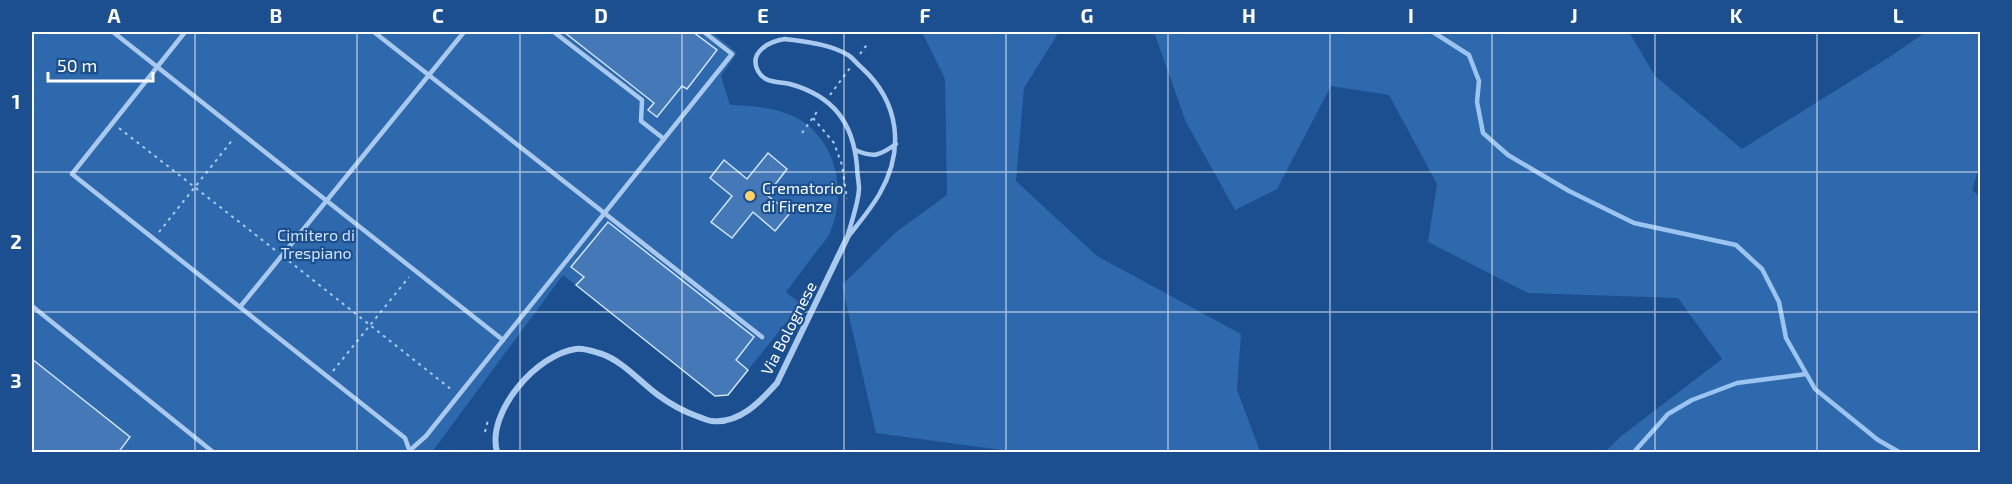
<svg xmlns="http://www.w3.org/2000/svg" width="2012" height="484" viewBox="0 0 2012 484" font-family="'Exo 2',sans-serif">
<rect width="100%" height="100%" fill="#1b4f8f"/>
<g fill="#2e69ad">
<path d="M32 32H712L737 53 721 76 730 105C754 106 780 107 802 121 838 145 846 194 830 233 827 239 821 246 816 252 806 265 796 279 786 292L801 304 728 395 715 396 563 275 432 452H32Z"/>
<polygon points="922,32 1059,32 1024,88 1016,181 1097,256 1241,334 1237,390 1260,451 1262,452 1016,452 876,433 842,285 896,232 947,195 945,79"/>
<polygon points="1154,32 1629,32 1655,76 1742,149 1891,56 1926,32 1980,32 1980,165 1972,190 1980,197 1980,452 1605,452 1620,437 1722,359 1678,298 1528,293 1428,242 1437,184 1389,95 1331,86 1277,189 1235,210 1186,122"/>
</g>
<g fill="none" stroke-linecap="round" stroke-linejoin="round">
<g stroke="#9cc4f0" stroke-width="4.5">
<polyline points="1433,32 1469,55 1479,81 1477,102 1483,133 1508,155 1569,191 1634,223 1736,245 1762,269 1779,302 1786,338 1815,389 1878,440 1899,452"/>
<polyline points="1634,452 1668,414 1692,400 1737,383 1806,374"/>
</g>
</g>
<g fill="#4478b7" stroke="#cfe3fa" stroke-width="1.5">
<polygon points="564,32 693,32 717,50 687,89 682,86 657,117 648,110 654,103"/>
<polygon points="768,153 787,169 767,195 790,213 775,231 753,212 732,238 711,222 732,196 710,178 724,160 747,179"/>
<polygon points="608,222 754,337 736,360 748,370 728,395 715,396 576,285 584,277 571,267"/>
<polygon points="32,359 130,437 118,453 32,453"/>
</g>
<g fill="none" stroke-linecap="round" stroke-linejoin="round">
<g stroke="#a9c9ee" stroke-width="2" stroke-dasharray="3 4.5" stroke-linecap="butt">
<polyline points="860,54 869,42"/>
<polyline points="830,95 850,68"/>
<polyline points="813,118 834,143 842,165 847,199"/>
<polyline points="119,128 275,250"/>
<polyline points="802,133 819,109"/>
<polyline points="159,232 234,138"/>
<polyline points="289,261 452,390"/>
<polyline points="333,371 409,277"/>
<polyline points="485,432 488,420"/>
</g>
<g stroke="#a9c9ee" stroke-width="4.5">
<polyline points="113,32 503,340"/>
<polyline points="185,32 72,174 405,438 410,452"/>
<polyline points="374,32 762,337"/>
<polyline points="554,32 642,100 641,121 664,139"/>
<path d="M785 39C806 42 830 44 848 55 853 58 857 64 862 68 899 102 905 149 880 193 871 209 858 224 847 238 851 223 858 205 859 189 859 182 857 174 857 166 853 122 833 96 790 84 778 81 765 84 758 71 748 52 770 41 785 39Z"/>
<path d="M855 150C874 158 879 156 896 144"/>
<polyline points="32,306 213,452"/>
<polyline points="240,307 464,32"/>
<polyline points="408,452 426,436 732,54 704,32"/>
</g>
<path stroke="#a9c9ee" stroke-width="6" d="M497 452C486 412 537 354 576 349 583 348 592 351 599 353 622 360 639 381 658 395 670 404 685 412 699 417 703 418 708 421 712 421 739 424 760 402 777 383L847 238"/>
</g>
<path fill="none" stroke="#fff" stroke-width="1.5" stroke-opacity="0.55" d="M195 32V452M357 32V452M520 32V452M682 32V452M844 32V452M1006 32V452M1168 32V452M1330 32V452M1492 32V452M1655 32V452M1817 32V452M32 172H1980M32 312H1980"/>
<circle fill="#ffd166" stroke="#1b4f8f" stroke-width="2" cx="750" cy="196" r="6"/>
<g text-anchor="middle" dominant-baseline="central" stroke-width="4.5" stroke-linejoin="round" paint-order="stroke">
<g font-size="16" fill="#fff" stroke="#1b4f8f" text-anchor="start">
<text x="762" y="187">Crematorio<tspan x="762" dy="18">di Firenze</tspan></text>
</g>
<g font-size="16" fill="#cfe3fa" stroke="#1b4f8f">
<text x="316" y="234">Cimitero di<tspan x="316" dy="18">Trespiano</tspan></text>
</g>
<g font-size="16" fill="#fff" stroke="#1b4f8f">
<text transform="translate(788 328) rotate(-63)">Via Bolognese</text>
</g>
</g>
<rect width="2012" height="484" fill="none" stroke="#1b4f8f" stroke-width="66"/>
<path d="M48 72v9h105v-9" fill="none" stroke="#ffffff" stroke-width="3"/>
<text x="57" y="72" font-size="18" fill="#ffffff" stroke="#1b4f8f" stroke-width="4.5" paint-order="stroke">50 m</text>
<rect x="33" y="33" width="1946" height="418" fill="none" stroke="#fff" stroke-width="2"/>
<g font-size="20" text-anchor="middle" font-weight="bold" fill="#fff">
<text x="114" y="23">A</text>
<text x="276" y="23">B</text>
<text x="438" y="23">C</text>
<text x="601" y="23">D</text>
<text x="763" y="23">E</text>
<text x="925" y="23">F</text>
<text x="1087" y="23">G</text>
<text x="1249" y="23">H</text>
<text x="1411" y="23">I</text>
<text x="1574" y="23">J</text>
<text x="1736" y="23">K</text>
<text x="1898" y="23">L</text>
<text x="16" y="109">1</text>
<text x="16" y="249">2</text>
<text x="16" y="388">3</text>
</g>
</svg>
